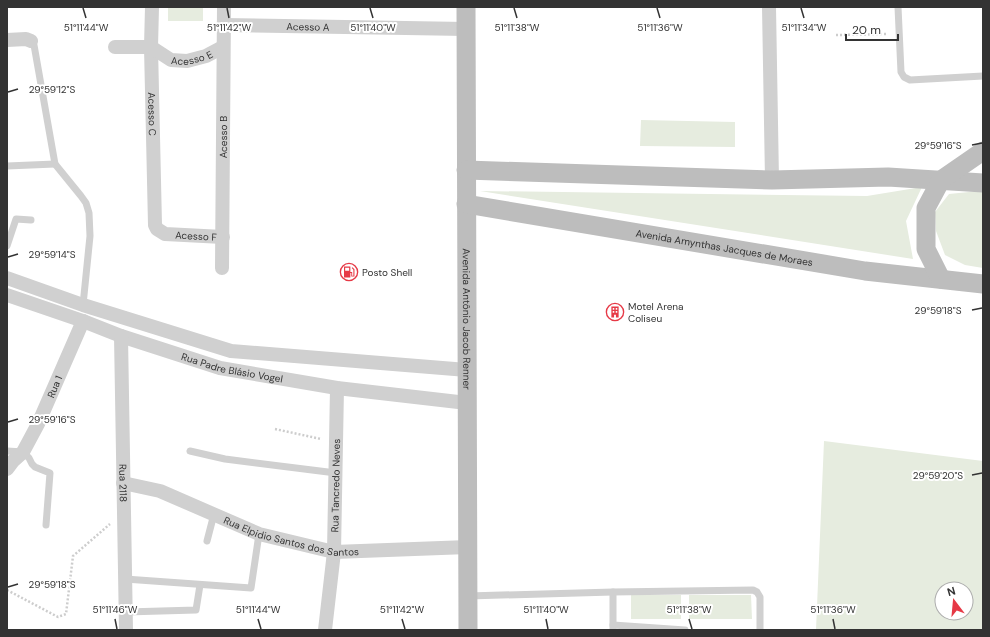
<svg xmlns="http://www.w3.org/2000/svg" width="990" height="637" viewBox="0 0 990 637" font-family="'DM Sans',sans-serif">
<rect width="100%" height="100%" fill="#fff"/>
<g fill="#e6ecdf" fill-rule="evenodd">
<rect x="168" y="7" width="35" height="14"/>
<polygon points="641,120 735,122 735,147 640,146"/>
<polygon points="922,187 906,221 913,259 480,191 867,196"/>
<polygon points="979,191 983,192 983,268 965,265 945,255 936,231 935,212 949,194"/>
<path d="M824 441 983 461V630H816ZM942 589H966V613H942Z"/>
<rect x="631" y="595" width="50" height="24"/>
<polygon points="689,595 751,595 752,619 689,619"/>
</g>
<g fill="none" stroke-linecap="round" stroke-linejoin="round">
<g stroke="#cdcdcd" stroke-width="2.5" stroke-dasharray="2 2" stroke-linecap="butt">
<polyline points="836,35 888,34"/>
<polyline points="275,429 321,439"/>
<polyline points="7,590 58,617 66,614 73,556 110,524"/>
</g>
<g stroke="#d0d0d0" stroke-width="7">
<polyline points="898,7 901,72 904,77 910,80 983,76"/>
<polyline points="31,41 34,45 55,164 81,196 86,203 89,213 90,236 83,305"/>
<polyline points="7,166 55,164"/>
<polyline points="7,246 16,219 31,220"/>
<polyline points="7,451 23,452 29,458 32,464 35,467 50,473 46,525"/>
<polyline points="190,451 225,459 336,473"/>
<polyline points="207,541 214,514"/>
<polyline points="125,579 251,588 259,534"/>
<polyline points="468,596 613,592 753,590 757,592 760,597 760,630"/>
<polyline points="126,612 196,610 200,585"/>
<polyline points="613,625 685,630"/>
<polyline points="613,630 613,592"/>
</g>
<g stroke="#d0d0d0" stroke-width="14">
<path id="s1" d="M152 7 151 47 155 225 157 229 165 234 223 237"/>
<polyline points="769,7 772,180"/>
<path id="s2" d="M223 25 466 29"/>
<polyline points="7,40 26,39 31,41"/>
<path id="s3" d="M115 47H151L171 60 187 61 206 56 223 47"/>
<path id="s4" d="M222 268 224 7"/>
<polyline points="7,278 83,305 231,351 467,370"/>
<path id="s5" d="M7 295 83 321 121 336 220 368 337 388 467 403"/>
<path id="s6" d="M121 336 126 630"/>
<path id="s7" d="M7 469 13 461 23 452 38 424 83 321"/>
<path id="s8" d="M123 483 160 491 259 534 334 552 468 547"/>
<path id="s9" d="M325 630 334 552 337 388"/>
</g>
<g stroke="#bdbdbd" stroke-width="19">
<path id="s10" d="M466 7 468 630"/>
<polyline points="466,170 772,180 888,177 983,183"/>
<path id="s11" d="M466 204 865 271 983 284"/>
<polyline points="941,279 926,249 926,208 941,180 983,151"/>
</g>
</g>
<path fill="none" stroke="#333" stroke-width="1.5" d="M83 8 86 18M227 8 229 18M370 8 373 18M514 8 517 18M657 8 660 18M801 8 804 18M8 92 18 89M972 145 982 143M8 257 18 254M972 310 982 308M8 422 18 419M972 475 982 473M8 587 18 584M115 619 117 629M258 619 261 629M402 619 405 629M546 619 548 629M689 619 692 629M833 619 835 629"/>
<defs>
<symbol id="fuel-ring" viewBox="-11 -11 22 22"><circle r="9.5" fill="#fff" stroke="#e63946" stroke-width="1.5"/><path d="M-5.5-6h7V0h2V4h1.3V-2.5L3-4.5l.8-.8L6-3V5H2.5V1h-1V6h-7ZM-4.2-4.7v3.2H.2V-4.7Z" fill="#e63946"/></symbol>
<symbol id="building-ring" viewBox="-11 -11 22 22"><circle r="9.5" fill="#fff" stroke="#e63946" stroke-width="1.5"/><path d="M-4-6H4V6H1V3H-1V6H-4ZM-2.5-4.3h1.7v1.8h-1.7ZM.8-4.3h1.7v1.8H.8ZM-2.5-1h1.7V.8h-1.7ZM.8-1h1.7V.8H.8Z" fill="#e63946"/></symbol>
</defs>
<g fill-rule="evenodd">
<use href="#fuel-ring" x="339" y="262" width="20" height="20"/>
<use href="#building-ring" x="605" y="302" width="20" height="20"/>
</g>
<g text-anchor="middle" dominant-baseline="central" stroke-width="4" stroke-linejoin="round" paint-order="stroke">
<g font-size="10" fill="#333" stroke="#fff">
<text stroke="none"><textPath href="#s2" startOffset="85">Acesso A</textPath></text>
<text stroke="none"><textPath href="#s3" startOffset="81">Acesso E</textPath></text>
<text stroke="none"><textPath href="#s1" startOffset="107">Acesso C</textPath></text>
<text stroke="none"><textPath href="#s4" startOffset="131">Acesso B</textPath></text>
<text stroke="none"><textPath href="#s1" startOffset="263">Acesso F</textPath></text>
<text stroke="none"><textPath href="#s11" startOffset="262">Avenida Amynthas Jacques de Moraes</textPath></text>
<text stroke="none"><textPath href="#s10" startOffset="312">Avenida Antônio Jacob Renner</textPath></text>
<text stroke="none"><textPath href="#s5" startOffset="237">Rua Padre Blásio Vogel</textPath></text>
<text stroke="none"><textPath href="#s7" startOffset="96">Rua 1</textPath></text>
<text stroke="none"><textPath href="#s6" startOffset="147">Rua 2118</textPath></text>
<text stroke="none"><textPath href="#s9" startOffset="145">Rua Tancredo Neves</textPath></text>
<text stroke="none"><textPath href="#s8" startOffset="178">Rua Elpidio Santos dos Santos</textPath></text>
</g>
<g font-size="10" fill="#333" stroke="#fff" text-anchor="start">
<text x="362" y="272">Posto Shell</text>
<text x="628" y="306">Motel Arena<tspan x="628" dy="12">Coliseu</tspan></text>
</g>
</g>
<g font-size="10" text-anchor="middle" fill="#333" stroke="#fff" stroke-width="4" stroke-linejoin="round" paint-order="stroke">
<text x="86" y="31">51°11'44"W</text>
<text x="229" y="31">51°11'42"W</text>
<text x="373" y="31">51°11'40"W</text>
<text x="517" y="31">51°11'38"W</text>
<text x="660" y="31">51°11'36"W</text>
<text x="804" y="31">51°11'34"W</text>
<text x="52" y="93">29°59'12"S</text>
<text x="938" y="149">29°59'16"S</text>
<text x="52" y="258">29°59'14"S</text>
<text x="938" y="314">29°59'18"S</text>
<text x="52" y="423">29°59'16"S</text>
<text x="938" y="479">29°59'20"S</text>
<text x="52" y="588">29°59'18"S</text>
<text x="115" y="613">51°11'46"W</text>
<text x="258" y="613">51°11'44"W</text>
<text x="402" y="613">51°11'42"W</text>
<text x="546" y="613">51°11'40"W</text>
<text x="689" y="613">51°11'38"W</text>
<text x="833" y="613">51°11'36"W</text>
</g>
<rect width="990" height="637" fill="none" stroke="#333333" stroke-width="16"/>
<g transform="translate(954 601) rotate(344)"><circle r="19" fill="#ffffff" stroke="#adadad"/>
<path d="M0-3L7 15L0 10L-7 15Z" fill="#e63946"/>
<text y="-6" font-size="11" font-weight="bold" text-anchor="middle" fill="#333333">N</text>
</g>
<path d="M846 34v6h52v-6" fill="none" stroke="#333333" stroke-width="2"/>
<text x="852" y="34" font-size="12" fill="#333333" stroke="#ffffff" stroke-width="3" paint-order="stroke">20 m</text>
</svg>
